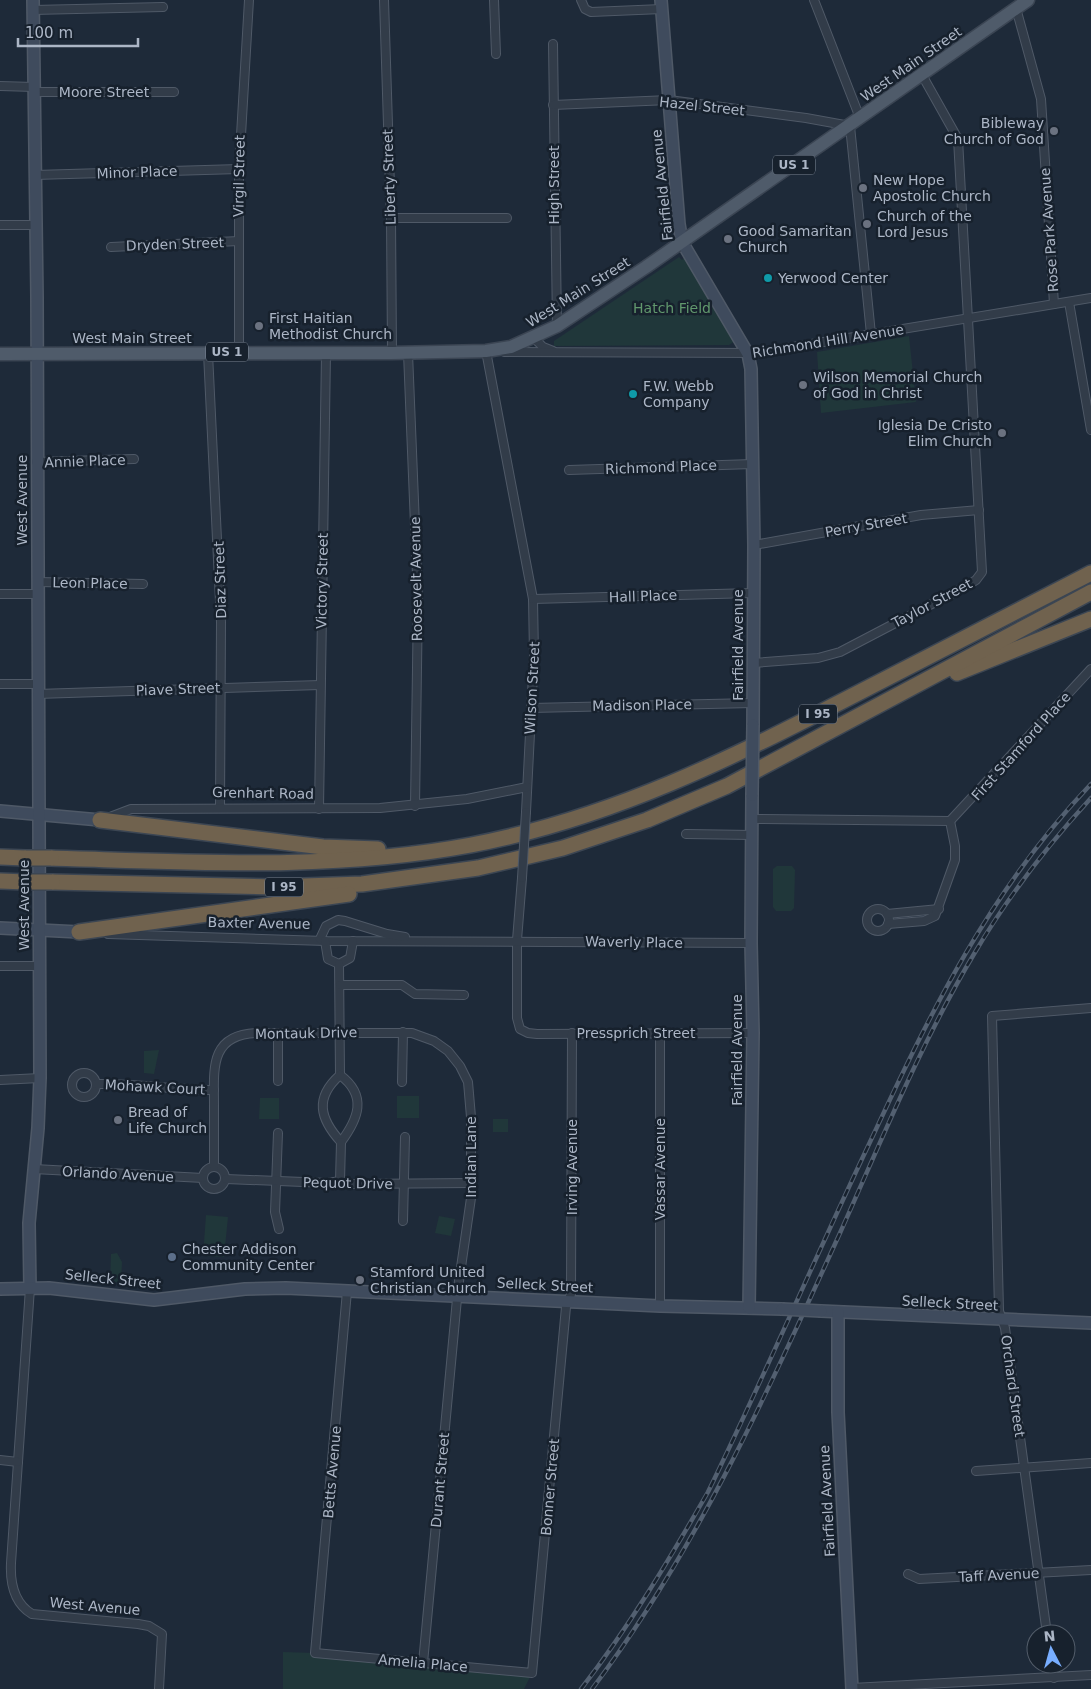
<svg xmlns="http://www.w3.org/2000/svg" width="1091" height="1689" viewBox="0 0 1091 1689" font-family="'DejaVu Sans',sans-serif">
<rect width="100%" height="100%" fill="#1e2a39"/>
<g fill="#20373a">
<polygon points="679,257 682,260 685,257 735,341 729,345 554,346 554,341"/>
<polygon points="909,336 916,402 821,413 817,352"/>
<polygon points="777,866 792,866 795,870 794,908 791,911 776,911 773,907 773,869"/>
<polygon points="159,1050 154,1074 144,1073 144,1051"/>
<rect x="397" y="1096" width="22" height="22"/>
<polygon points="260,1098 279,1098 279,1119 259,1119"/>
<rect x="493" y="1119" width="15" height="13"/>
<polygon points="206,1215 228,1217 224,1257 203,1256"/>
<polygon points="439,1216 455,1219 451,1236 435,1233"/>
<polygon points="117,1253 122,1262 121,1282 110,1283 111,1254"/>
<polygon points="283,1652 315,1653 532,1673 524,1689 283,1689"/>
</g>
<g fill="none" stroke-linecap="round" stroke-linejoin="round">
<defs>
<g id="street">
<polyline points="384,0 391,218 392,353"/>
<polyline points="494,0 496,54"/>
<polyline points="581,0 585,9 591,12 662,9"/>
<polyline points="814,0 860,118"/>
<polyline points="1016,8 1041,99 1054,304"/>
<polyline points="33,10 163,7"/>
<polyline points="553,44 557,326"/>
<polyline points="0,86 34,87"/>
<polyline points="34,92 174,92"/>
<polyline points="553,105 669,100 806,118 850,126 871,334"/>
<polyline points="35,175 239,169"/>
<polyline points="391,218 507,218"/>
<polyline points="0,225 36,225"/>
<polyline points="111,247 239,241"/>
<polyline points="1069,302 1091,430"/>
<polyline points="534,338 543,347 553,351"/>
<polyline points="488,351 486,351 533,599 534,655 526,812"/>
<polyline points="239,352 239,169 249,0"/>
<polyline points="504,352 757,353 1091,298"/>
<polyline points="208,353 221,622 220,807"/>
<polyline points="408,353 418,599 415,806"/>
<polyline points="36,462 134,459"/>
<polyline points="569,470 753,464"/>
<polyline points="754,545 921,515 979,510"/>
<polyline points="37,582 143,584"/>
<polyline points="0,594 37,594"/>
<polyline points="533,599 753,593"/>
<polyline points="753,663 818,658 840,652 968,585 976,580 982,572 958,139 922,75"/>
<polyline points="0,684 37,684"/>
<polyline points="37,694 320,685"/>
<polyline points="531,708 753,703"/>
<polyline points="319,809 326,353"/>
<polyline points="110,817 131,809 380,808 467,799 527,787"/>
<polyline points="752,819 950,821 1091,669"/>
<polyline points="686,834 752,835"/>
<polyline points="522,878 517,940 517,1018 520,1029 528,1033 537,1034 753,1033"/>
<circle cx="878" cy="920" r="11"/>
<polyline points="887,914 939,909"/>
<polyline points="888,924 924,921 935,916 955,860 955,846 950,821"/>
<polyline points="108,934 325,941 751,943"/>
<polyline points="320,939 326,926 338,920 345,921 387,934 405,937"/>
<polyline points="325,941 328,959 339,964 350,958 353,941"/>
<polyline points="339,964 340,1075"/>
<polyline points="0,966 39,966"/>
<polyline points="340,985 402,985 415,994 464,995"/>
<polyline points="660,1032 660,1306"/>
<polyline points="278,1033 278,1081"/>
<circle cx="84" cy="1085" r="12"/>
<path d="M340 1075C314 1098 320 1119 341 1142"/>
<path d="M340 1075C368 1096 358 1119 341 1142"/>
<polyline points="0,1080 40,1078"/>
<polyline points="402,1082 403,1032"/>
<path d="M96 1084C136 1083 174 1090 214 1090"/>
<polyline points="278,1133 275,1212 279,1229"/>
<circle cx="214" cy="1178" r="11"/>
<path d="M214 1167C214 1146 214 1126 214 1105 214 1070 209 1035 256 1033H412L434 1041 448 1051 460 1066 468 1082 471 1117V1198L458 1288 423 1663"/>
<polyline points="34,1169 203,1178"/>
<polyline points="226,1179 328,1183 340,1181 353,1184 471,1183"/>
<polyline points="340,1181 341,1142"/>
<polyline points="403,1221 405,1137"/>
<path d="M30 1288 11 1563C10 1583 14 1603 32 1614L138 1624 149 1626 162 1634 159 1689"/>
<polyline points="347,1291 315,1653 532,1673 566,1307 571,1294 572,1033"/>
<polyline points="0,1460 18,1462"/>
<polyline points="976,1471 1091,1463"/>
<polyline points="908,1574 919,1579 1091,1570"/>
<polyline points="1047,1634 1005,1328 999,1311 992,1016 1091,1008"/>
<polyline points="1052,1664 1054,1678"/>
<polyline points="852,1688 1091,1675"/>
</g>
<g id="secondary">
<polyline points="661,0 679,224 682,242 748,354 751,369 754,545 753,725"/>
<polyline points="0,811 100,820"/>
<polyline points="0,928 79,932"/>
<polyline points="30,1288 29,1223 38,1128 40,1078 37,297 33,0"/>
<polyline points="0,1289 49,1288 154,1300 245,1289 286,1288 660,1306 782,1309"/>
<polyline points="749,1308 753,1033 751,943 752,795"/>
<polyline points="821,1311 1091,1323"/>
<polyline points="838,1312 838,1412 852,1689"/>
</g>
<polyline id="primary" points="0,354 392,353 486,351 511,347 557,326 646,267 1028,0"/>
<g id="highway">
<polyline points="957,673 1091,619"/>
<polyline points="100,820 323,847 378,849"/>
<polyline points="0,857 26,858"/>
<path d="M51 858C191 862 332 871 471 845 613 818 732 758 860 692 937 653 1014 613 1091 573"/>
<polyline points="0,881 26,882"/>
<polyline points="52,882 275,887 362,884 478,868 563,848 647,820 727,786 1091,592"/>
<polyline points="79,932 349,894"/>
</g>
</defs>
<use href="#street" stroke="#4f5967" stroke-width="10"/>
<use href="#secondary" stroke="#4f5967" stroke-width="14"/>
<use href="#primary" stroke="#3b4553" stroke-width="15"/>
<use href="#highway" stroke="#3c4653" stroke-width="18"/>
<use href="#street" stroke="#323c49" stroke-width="8"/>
<use href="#secondary" stroke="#3f4b5d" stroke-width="11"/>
<use href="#primary" stroke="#4f5b6a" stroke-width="12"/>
<use href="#highway" stroke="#70624e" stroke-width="15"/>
<defs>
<g id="rail">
<path d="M581 1689C629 1627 669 1560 708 1492 764 1377 815 1258 870 1142 931 1011 990 890 1091 784"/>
<path d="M592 1689C697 1550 768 1391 840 1233 882 1139 921 1043 974 954 1007 898 1047 846 1091 798"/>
</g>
</defs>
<use href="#rail" stroke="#536071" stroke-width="4.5"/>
<use href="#rail" stroke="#17212d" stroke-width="2.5" stroke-dasharray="8" stroke-linecap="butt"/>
<defs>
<polyline id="street-bridge" points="522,878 526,812"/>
<g id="secondary-bridge">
<polyline points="752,795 753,725"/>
<polyline points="782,1309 821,1311"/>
</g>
<g id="highway-bridge">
<polyline points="26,858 51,858"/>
<polyline points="26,882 52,882"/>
</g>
</defs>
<use href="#street-bridge" stroke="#4f5967" stroke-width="10" stroke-linecap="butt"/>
<use href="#secondary-bridge" stroke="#4f5967" stroke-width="14" stroke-linecap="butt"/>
<use href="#highway-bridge" stroke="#3c4653" stroke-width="18" stroke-linecap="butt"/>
<use href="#street-bridge" stroke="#323c49" stroke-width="8"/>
<use href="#secondary-bridge" stroke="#3f4b5d" stroke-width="11"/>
<use href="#highway-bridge" stroke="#70624e" stroke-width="15"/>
</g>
<g fill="#6b7280" stroke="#17212d" stroke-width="2">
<circle cx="1054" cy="131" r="5"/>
<circle cx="863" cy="188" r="5"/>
<circle cx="867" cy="224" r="5"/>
<circle cx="728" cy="239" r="5"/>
<circle cx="259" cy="326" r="5"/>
<circle cx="803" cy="385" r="5"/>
<circle cx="1002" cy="433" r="5"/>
<circle cx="118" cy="1120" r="5"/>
<circle cx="360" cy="1280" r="5"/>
</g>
<g fill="#0f9aa8" stroke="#17212d" stroke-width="2">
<circle cx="768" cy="278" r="5"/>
<circle cx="633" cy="394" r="5"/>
</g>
<circle fill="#5c6f8a" stroke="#17212d" stroke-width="2" cx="172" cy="1257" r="5"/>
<g text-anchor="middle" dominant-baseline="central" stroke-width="5" stroke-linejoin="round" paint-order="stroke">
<g fill="#17212d" stroke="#7f8998" stroke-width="1">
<rect x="773" y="155.5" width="42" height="19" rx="4"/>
<rect x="206" y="342.5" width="42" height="19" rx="4"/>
<rect x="799" y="704.5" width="38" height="19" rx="4"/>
<rect x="265" y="877.5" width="38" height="19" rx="4"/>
</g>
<g font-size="12" font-weight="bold" fill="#acb6c6">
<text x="794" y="165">US 1</text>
<text x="227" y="352">US 1</text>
<text x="818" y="714">I 95</text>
<text x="284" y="887">I 95</text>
</g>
<g font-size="14" fill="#acb6c6" stroke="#17212d">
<text transform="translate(911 64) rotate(-35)">West Main Street</text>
<text x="104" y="92">Moore Street</text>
<text transform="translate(702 106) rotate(6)">Hazel Street</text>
<text transform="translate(137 172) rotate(-2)">Minor Place</text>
<text transform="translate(239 176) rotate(-89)">Virgil Street</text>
<text transform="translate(389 177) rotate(-92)">Liberty Street</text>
<text transform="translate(554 185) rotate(-90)">High Street</text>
<text transform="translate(662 185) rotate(-96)">Fairfield Avenue</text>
<text transform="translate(1049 230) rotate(-94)">Rose Park Avenue</text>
<text transform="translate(175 244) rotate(-2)">Dryden Street</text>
<text transform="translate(578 292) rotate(-32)">West Main Street</text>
<text x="132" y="338">West Main Street</text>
<text transform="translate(828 341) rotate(-9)">Richmond Hill Avenue</text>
<text transform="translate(85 461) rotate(-2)">Annie Place</text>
<text transform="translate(661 467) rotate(-2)">Richmond Place</text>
<text transform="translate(22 500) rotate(-90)">West Avenue</text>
<text transform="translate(866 525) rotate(-10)">Perry Street</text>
<text transform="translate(416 579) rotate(-91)">Roosevelt Avenue</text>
<text transform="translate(220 580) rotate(-92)">Diaz Street</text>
<text transform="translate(322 581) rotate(-89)">Victory Street</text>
<text transform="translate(90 583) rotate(1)">Leon Place</text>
<text transform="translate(643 596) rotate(-2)">Hall Place</text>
<text transform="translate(932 603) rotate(-28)">Taylor Street</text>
<text transform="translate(738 645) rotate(-90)">Fairfield Avenue</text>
<text transform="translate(532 688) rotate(-87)">Wilson Street</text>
<text transform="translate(178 689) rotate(-2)">Piave Street</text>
<text transform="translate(642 705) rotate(-1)">Madison Place</text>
<text transform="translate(1021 746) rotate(-48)">First Stamford Place</text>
<text transform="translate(263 793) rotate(1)">Grenhart Road</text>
<text transform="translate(24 905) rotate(-90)">West Avenue</text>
<text transform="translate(259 923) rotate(1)">Baxter Avenue</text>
<text transform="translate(634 942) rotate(1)">Waverly Place</text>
<text transform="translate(306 1033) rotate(-1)">Montauk Drive</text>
<text x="636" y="1033">Pressprich Street</text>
<text transform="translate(737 1050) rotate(-90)">Fairfield Avenue</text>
<text transform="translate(155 1087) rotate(3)">Mohawk Court</text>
<text transform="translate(471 1157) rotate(-90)">Indian Lane</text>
<text transform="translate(572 1167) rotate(-90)">Irving Avenue</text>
<text transform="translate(660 1169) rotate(-90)">Vassar Avenue</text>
<text transform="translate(118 1174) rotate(3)">Orlando Avenue</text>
<text transform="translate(348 1183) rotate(1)">Pequot Drive</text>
<text transform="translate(113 1279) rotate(6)">Selleck Street</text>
<text transform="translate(545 1285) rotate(3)">Selleck Street</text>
<text transform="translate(950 1303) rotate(3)">Selleck Street</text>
<text transform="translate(1013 1386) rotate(82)">Orchard Street</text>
<text transform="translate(332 1472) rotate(-85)">Betts Avenue</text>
<text transform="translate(440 1480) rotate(-85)">Durant Street</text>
<text transform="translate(550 1487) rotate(-85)">Bonner Street</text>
<text transform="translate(827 1501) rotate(-93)">Fairfield Avenue</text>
<text transform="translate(999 1575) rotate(-3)">Taff Avenue</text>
<text transform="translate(95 1606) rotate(5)">West Avenue</text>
<text transform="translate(423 1663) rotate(5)">Amelia Place</text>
</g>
<g font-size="14" fill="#acb6c6" stroke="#17212d" text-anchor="start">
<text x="1044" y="123" text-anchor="end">Bibleway<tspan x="1044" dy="16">Church of God</tspan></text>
<text x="873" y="180">New Hope<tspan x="873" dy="16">Apostolic Church</tspan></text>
<text x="877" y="216">Church of the<tspan x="877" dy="16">Lord Jesus</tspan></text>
<text x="738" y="231">Good Samaritan<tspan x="738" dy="16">Church</tspan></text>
<text x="778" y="278">Yerwood Center</text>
<text x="269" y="318">First Haitian<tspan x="269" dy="16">Methodist Church</tspan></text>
<text x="813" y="377">Wilson Memorial Church<tspan x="813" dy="16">of God in Christ</tspan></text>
<text x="643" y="386">F.W. Webb<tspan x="643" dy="16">Company</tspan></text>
<text x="992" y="425" text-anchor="end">Iglesia De Cristo<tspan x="992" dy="16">Elim Church</tspan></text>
<text x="128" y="1112">Bread of<tspan x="128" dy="16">Life Church</tspan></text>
<text x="182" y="1249">Chester Addison<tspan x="182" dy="16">Community Center</tspan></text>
<text x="370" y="1272">Stamford United<tspan x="370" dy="16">Christian Church</tspan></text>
</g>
<g font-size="14" fill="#61986d" stroke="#17212d">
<text x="672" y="308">Hatch Field</text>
</g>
</g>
<g transform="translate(1051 1649) rotate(354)"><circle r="24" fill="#17212d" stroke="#535d6a"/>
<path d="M0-4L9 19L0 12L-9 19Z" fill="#78aeff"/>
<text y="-8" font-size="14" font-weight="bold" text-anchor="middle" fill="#acb6c6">N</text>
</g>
<path d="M18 38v8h120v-8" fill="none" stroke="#acb6c6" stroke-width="2.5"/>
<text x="25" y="38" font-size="15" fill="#acb6c6" stroke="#17212d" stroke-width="4" paint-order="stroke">100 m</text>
</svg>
